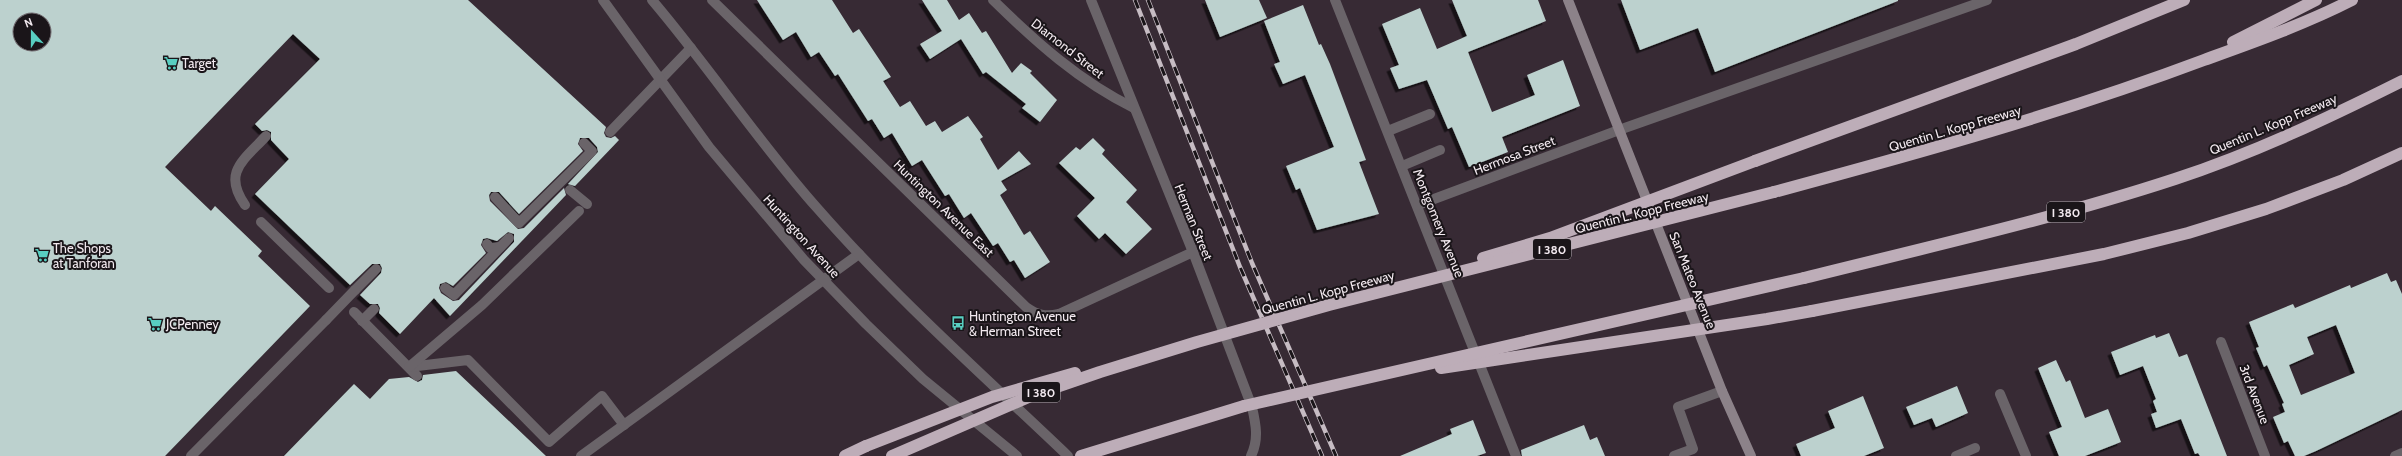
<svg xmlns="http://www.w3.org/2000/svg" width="2402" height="456" viewBox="0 0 2402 456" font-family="Cabin,sans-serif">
<defs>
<filter id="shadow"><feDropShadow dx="-3.5" dy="3.5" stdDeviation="0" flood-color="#0009"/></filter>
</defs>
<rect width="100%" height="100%" fill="#372a34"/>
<g fill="#bcd1ce" fill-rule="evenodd" filter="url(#shadow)">
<path d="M0 0H468L606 127 604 133 606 137 611 138 615 136 619 140 575 186 568 184 598 152 597 147 589 138H580L578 144 583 151 519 214 499 192H491L489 195 490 201 518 229 524 228 564 188 566 195 450 316 434 298 400 334 379 313 380 308 378 304H370L360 295 381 273 382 268 380 264H372L350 285 255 194 289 159 271 140V132L267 130 262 131 255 124 320 59 293 34 165 167 211 211 215 206 262 251 258 256 310 306 165 456H0ZM20 20H44V44H20ZM508 232 514 234V242L459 300 453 301 441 293 439 288 440 284 446 282 453 286 486 253 481 245 483 239 487 238 497 241Z"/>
<polygon points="757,0 832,0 853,33 859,29 891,77 883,81 900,107 910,101 926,126 935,121 942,132 968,116 983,137 980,139 998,170 1019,151 1031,164 1001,181 1007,190 1000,195 1024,235 1030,231 1050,262 1025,278 1014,260 1010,262 998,243 993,246 971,213 964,218 949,194 945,196 922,160 912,166 892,133 884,138 872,119 868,121 838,74 835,76 819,52 811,57 796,32 783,40"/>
<polygon points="922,0 947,0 959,20 969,13 982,33 986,31 1012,73 1021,63 1032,71 1030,73 1057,100 1040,122 1022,108 1026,104 986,72 983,74 961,39 930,59 920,44 942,31"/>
<polygon points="1205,0 1259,0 1267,18 1220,37"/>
<polygon points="1452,0 1538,0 1546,21 1468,52 1492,112 1535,95 1527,75 1563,60 1580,106 1502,137 1508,152 1469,167 1452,127 1448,129 1427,80 1399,89 1390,68 1399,65 1382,24 1420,8 1437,49 1467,36"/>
<polygon points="1621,0 1898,0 1898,1 1715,72 1698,28 1640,50"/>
<polygon points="1303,5 1319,45 1321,44 1330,64 1366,160 1359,162 1379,214 1317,230 1300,188 1296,190 1286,166 1334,147 1305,75 1283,84 1274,64 1280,62 1264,21"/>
<polygon points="1093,138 1105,150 1102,154 1137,190 1126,202 1152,229 1126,254 1105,233 1099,239 1077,216 1095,198 1059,163 1076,147 1080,150"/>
<path d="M2387 273 2391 282 2396 280 2402 294V410L2316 451 2304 456H2295L2288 441 2284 443 2273 417 2285 412 2282 404 2284 403 2267 365 2264 367 2256 348 2259 347 2249 322 2293 304 2295 308 2350 285 2351 288ZM2336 325 2355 373 2301 395 2289 365 2314 354 2307 337Z"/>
<polygon points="2169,333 2179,357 2187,354 2227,456 2200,456 2198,453 2195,454 2181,419 2156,428 2151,414 2157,412 2153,401 2156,399 2143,366 2120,375 2111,352 2155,335 2156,338"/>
<polygon points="2056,360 2066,382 2070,380 2085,418 2108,409 2121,442 2085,456 2059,456 2049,432 2062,427 2038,368"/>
<polygon points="456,371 546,456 284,456 354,384 370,399 389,379 409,377 418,382 422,380 423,375"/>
<polygon points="1957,386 1968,413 1936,427 1932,418 1914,425 1906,407"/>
<polygon points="1863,396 1884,448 1864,456 1801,456 1796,444 1835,428 1828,411"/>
<polygon points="1473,420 1486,453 1477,456 1400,456 1452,434 1450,429"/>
<polygon points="1584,425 1590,440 1597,437 1605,456 1522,456 1521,450"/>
</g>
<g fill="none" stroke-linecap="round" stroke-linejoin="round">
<g stroke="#6a6469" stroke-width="10">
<polyline points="1619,130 1987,0"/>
<polyline points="1388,131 1430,114"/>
<polyline points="610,132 691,48"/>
<polyline points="1402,166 1440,150"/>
<polyline points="570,190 587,204"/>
<polyline points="495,197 519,223 592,151 584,143"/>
<path d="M245 205C222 172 244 160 266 136"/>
<polyline points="261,222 329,288"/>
<polyline points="487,244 490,248 500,247"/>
<polyline points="445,288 454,295 509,238"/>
<polyline points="355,290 376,269"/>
<polyline points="354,312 417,376"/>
<polyline points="362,321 374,309"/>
<polyline points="409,367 468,360 549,442 602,396 624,425"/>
<polyline points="409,367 482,305 579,211"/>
<polyline points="191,456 326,320"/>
<polyline points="581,456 859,254"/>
<polyline points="1674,456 1693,449 1678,407 1722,391"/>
<polyline points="1956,456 1975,448"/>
</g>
<g stroke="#6a6469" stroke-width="10">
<path d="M712 0 1026 307C1037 315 1045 317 1059 314L1193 252"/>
<path d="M993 0C1036 42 1079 81 1134 108"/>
<path d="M1091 0 1193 252 1252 407C1256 425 1259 439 1251 456"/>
<polyline points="1335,0 1516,456"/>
<polyline points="1418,205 1619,130"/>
<polyline points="2221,342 2265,456"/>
<polyline points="2000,394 2026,456"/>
<polyline points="2395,456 2402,453"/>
</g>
<g stroke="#6a6469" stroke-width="10">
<polyline points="603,0 709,147 804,260 866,324 923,379 1017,456"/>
<path d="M652 0C710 68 759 143 818 209 895 297 983 375 1068 456"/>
</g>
<polyline stroke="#8c8289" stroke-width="10" points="1568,0 1722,391 1751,456"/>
<g stroke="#bdadb8" stroke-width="12">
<polyline points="2233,42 2316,0"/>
<polyline points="1755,161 2076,44 2184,0"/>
<path d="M1774 192C1919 153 2063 113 2204 60 2254 42 2305 24 2352 0"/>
<path d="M1804 278C1928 247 2053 219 2175 179 2254 153 2328 118 2402 81"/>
<polyline points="1812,311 2104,254 2188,233 2266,209 2343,180 2402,153"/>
<polyline points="845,456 866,446"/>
<polyline points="1081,456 1244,406"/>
</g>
<defs>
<g id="rail">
<polyline points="1135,0 1240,267 1322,456"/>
<polyline points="1148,0 1252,263 1336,456"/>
</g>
</defs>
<use href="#rail" stroke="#c6bcc3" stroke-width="4.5"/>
<use href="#rail" stroke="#1a1519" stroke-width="3" stroke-dasharray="9" stroke-linecap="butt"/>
<polyline stroke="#6a6469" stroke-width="10" points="326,320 355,290"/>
<g stroke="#bdadb8" stroke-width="12">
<polyline points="1483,258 1550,238 1755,161"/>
<polyline points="1441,368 1767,319 1812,311"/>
<polyline points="1244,406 1804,278"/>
<polyline points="866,446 992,397 1075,373"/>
<polyline points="892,456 1033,395 1100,372 1197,342 1329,305 1774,192"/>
</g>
</g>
<defs>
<symbol id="supermarket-bare" viewBox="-9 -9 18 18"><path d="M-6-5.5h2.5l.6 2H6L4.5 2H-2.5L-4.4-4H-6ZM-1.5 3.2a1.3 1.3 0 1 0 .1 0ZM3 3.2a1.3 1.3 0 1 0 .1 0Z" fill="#58cec1" stroke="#1a1519" stroke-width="2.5" paint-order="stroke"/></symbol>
<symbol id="bus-bare" viewBox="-9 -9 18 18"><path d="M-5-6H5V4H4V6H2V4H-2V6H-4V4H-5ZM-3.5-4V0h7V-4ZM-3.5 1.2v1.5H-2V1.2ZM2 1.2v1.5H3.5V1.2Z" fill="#58cec1" stroke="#1a1519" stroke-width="2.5" paint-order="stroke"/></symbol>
</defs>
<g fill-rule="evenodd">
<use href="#supermarket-bare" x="161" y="53" width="20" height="20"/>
<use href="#supermarket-bare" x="32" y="245" width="20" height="20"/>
<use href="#bus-bare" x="948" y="313" width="20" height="20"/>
<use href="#supermarket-bare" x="145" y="314" width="20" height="20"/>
</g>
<g text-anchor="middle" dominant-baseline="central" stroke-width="4" stroke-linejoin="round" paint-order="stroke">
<g fill="#1a1519" stroke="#b2aab0" stroke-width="1">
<rect x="2047" y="202" width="38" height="20" rx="3"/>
<rect x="1533" y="239" width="38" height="20" rx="3"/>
<rect x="1022" y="382" width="38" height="20" rx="3"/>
</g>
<g font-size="12" font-weight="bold" fill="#f3eaf0">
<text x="2066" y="212">I 380</text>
<text x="1552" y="249">I 380</text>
<text x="1041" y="392">I 380</text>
</g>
<g font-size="13" fill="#f3eaf0" stroke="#1a1519">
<text transform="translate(1068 48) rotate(38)">Diamond Street</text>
<text transform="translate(2273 124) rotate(-23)">Quentin L. Kopp Freeway</text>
<text transform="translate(1955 128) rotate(-16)">Quentin L. Kopp Freeway</text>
<text transform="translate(1514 155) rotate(-21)">Hermosa Street</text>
<text transform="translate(944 208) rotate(44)">Huntington Avenue East</text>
<text transform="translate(1642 212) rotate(-14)">Quentin L. Kopp Freeway</text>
<text transform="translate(1194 222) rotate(68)">Herman Street</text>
<text transform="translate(1439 223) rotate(68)">Montgomery Avenue</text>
<text transform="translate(802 236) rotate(48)">Huntington Avenue</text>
<text transform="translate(1693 280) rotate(68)">San Mateo Avenue</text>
<text transform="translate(1328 292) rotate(-15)">Quentin L. Kopp Freeway</text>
<text transform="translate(2255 394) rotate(69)">3rd Avenue</text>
</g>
<g font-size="13" fill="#f3eaf0" stroke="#1a1519" text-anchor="start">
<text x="182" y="63">Target</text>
<text x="53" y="248">The Shops<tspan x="53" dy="15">at Tanforan</tspan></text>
<text x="969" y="316">Huntington Avenue<tspan x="969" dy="15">&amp; Herman Street</tspan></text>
<text x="166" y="324">JCPenney</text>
</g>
</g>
<g transform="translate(32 32) rotate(339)"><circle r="19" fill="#1a1519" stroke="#716a6f"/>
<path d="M0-3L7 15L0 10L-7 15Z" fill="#58cec1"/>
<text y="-6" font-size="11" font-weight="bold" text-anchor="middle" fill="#f3eaf0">N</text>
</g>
</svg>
